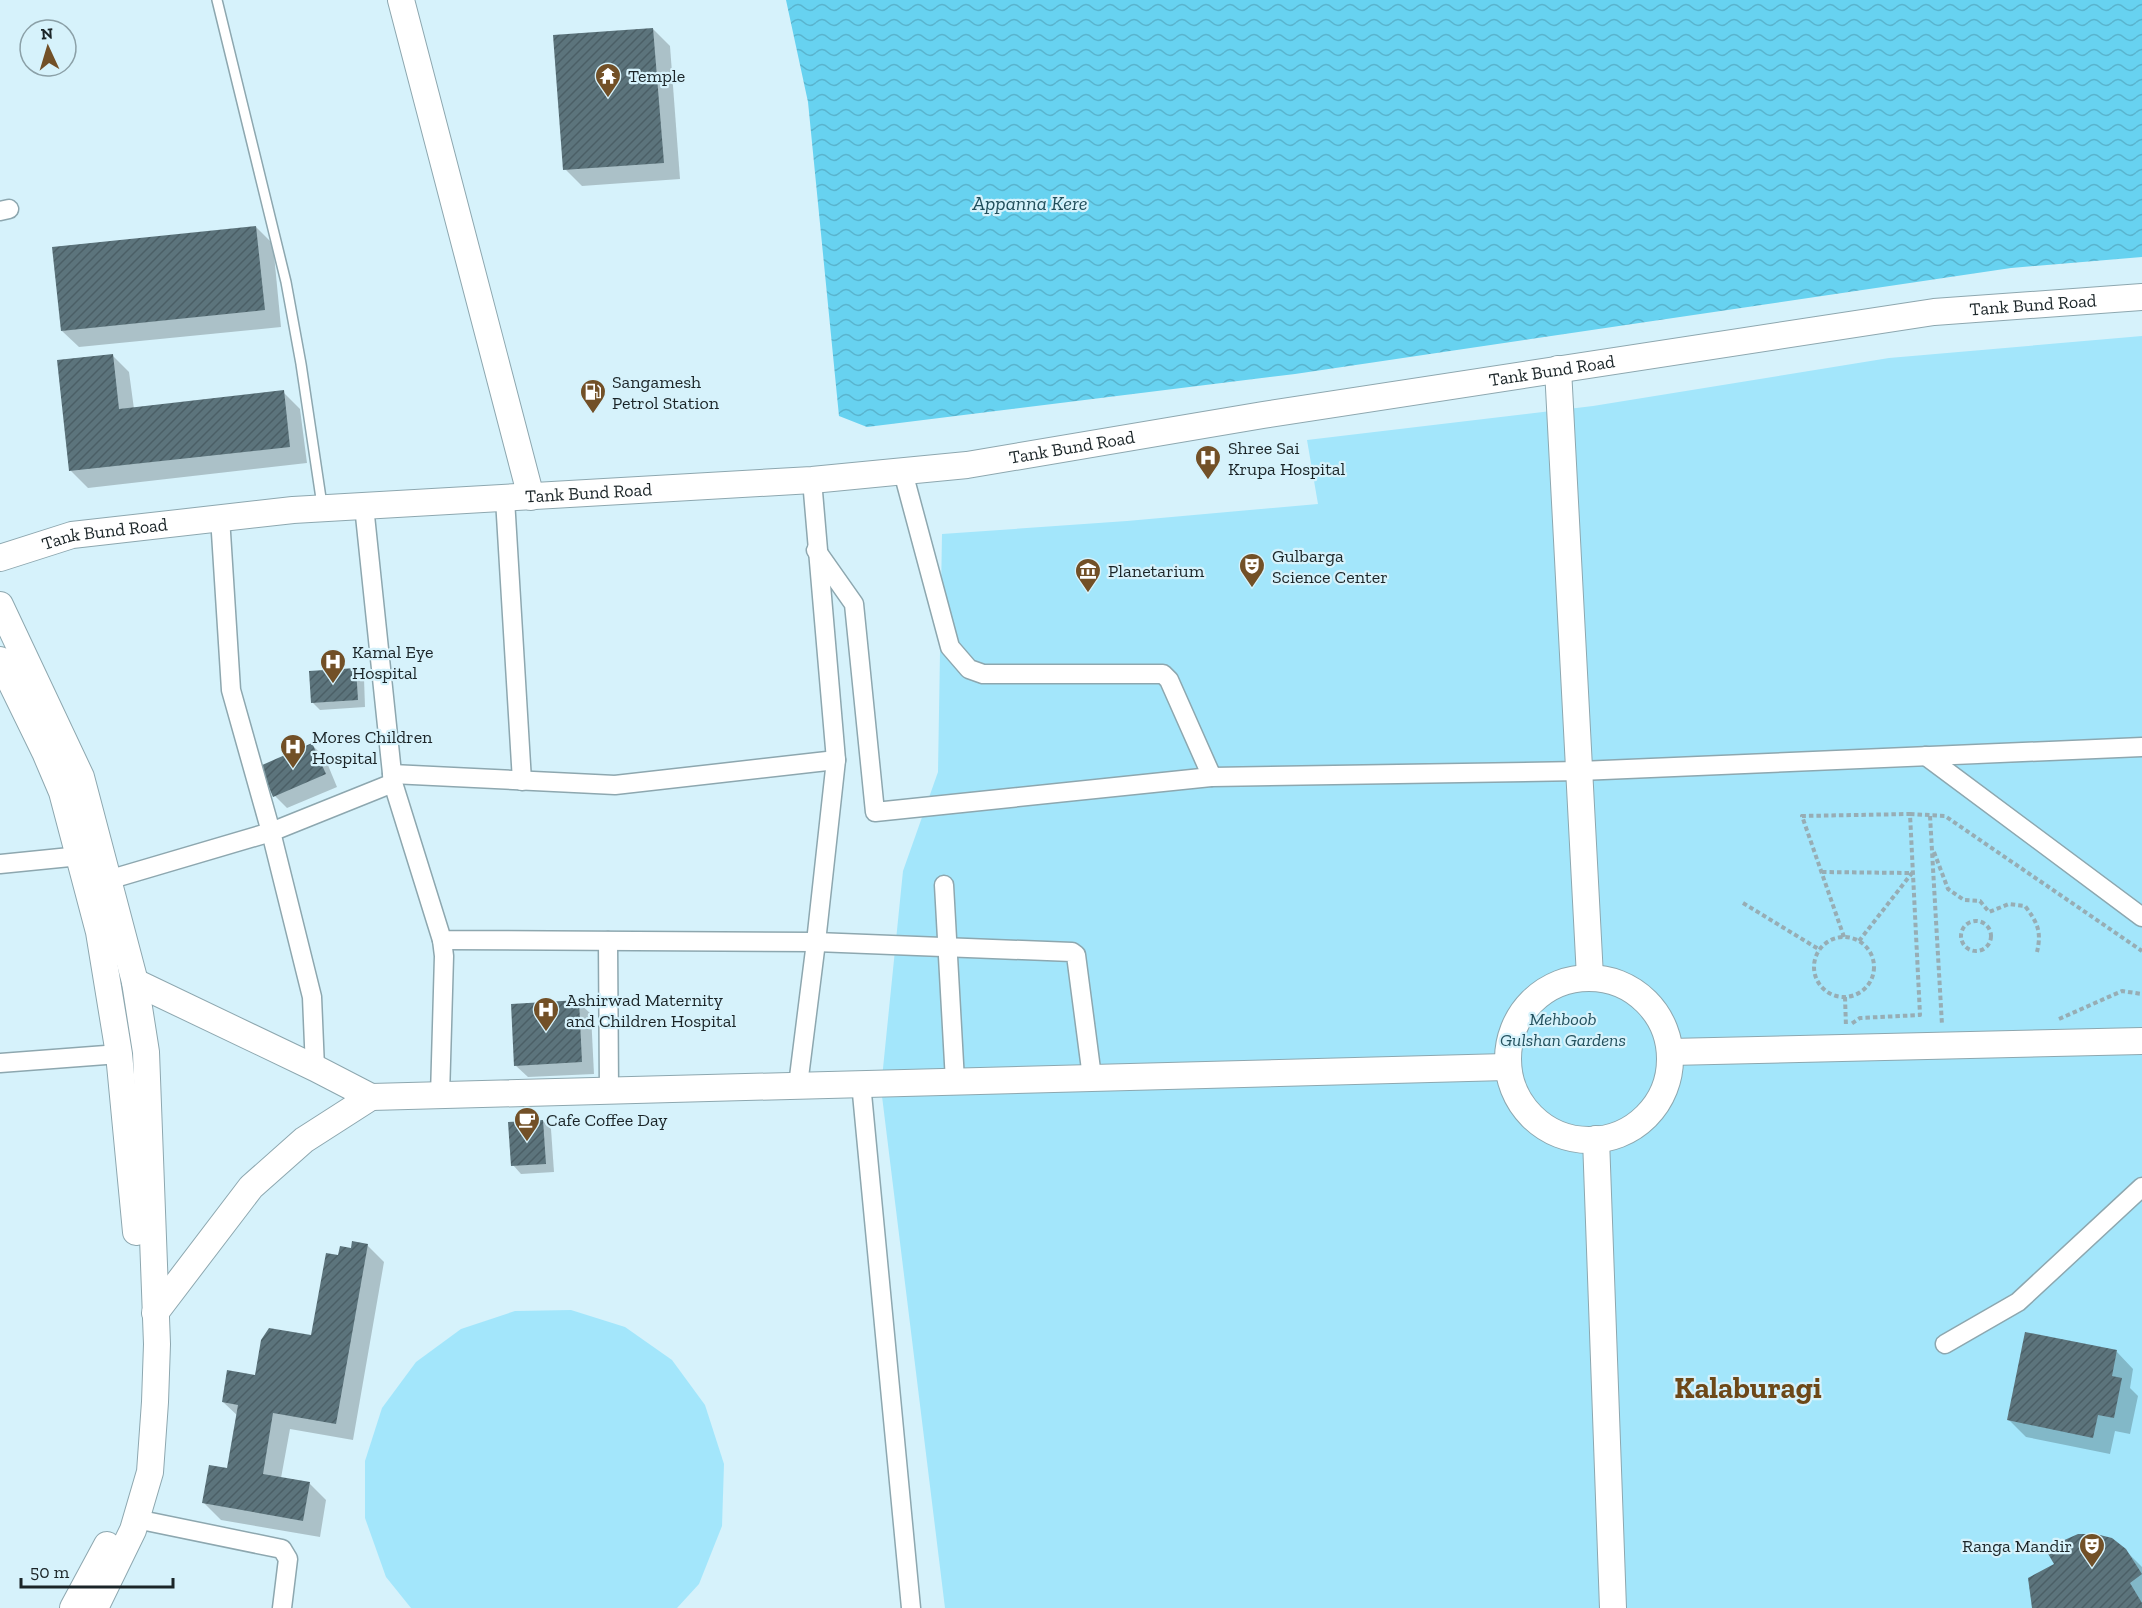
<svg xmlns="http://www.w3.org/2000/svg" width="2142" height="1608" viewBox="0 0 2142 1608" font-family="'Zilla Slab',serif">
<defs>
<pattern id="water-waves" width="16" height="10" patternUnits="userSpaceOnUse" patternTransform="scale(1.5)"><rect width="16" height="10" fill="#67d2f0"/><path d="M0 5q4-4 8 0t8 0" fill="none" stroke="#59b4ce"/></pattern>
<pattern id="building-hatch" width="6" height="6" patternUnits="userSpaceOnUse" patternTransform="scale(1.5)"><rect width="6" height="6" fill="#5c747c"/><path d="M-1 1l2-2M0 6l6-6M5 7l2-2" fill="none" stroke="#4b5f66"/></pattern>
</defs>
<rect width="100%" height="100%" fill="#d6f2fb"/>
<g fill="#a3e6fb">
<polygon points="2142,336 2142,1608 945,1608 881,1088 903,871 938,772 942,534 1127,521 1318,504 1307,440 1593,406 1889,358"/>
<polygon points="571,1310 625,1327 672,1360 705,1405 724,1464 722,1526 699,1584 677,1608 411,1608 386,1577 365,1518 365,1461 382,1408 416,1362 461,1329 515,1311"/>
</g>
<polygon fill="url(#water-waves)" points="786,0 2142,0 2142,257 2011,268 1295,374 867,427 839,416 808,102"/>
<g fill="#0003">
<polygon points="653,29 670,46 680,179 582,186 565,169"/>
<polygon points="256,227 273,244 281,327 79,347 62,331"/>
<polygon points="112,355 129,372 134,409 283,392 300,409 307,463 88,488 71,471"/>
<polygon points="355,670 364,678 365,707 320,710 312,702"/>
<polygon points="312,745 325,758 337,787 287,808 275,796"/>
<polygon points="578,1002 591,1014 594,1074 528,1077 515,1065"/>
<polygon points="543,1121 551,1129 554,1172 521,1174 513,1165"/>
<polygon points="367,1245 384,1262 353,1440 290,1429 281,1478 309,1483 326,1500 320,1537 221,1520 204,1503 229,1470 238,1416 223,1402 313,1337 340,1257 352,1250"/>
<polygon points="2117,1352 2133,1369 2130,1388 2138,1396 2130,1434 2115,1431 2110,1454 2026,1437 2009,1420"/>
<polygon points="2125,1550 2142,1567 2142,1608 2033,1608"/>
</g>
<g fill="url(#building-hatch)">
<polygon points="653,28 664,163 563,170 553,35"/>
<polygon points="256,226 265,310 61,331 52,247"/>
<polygon points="113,354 119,409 284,390 290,447 69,471 57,360"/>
<polygon points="356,668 358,700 311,703 309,671"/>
<polygon points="312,743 326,774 273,797 260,766"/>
<polygon points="579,1000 582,1062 514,1066 511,1004"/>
<polygon points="543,1120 546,1164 511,1166 508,1122"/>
<polygon points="352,1241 368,1244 336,1424 273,1413 263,1474 310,1482 303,1521 202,1503 209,1465 227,1468 238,1405 222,1402 227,1370 255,1375 261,1340 269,1328 311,1335 326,1253 338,1255 340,1246 351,1248"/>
<polygon points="2025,1332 2117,1350 2112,1376 2122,1378 2114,1418 2098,1415 2093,1438 2007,1420"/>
<polygon points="2078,1534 2096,1534 2112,1538 2126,1549 2142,1574 2130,1583 2142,1603 2142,1608 2032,1608 2028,1578 2054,1564 2047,1552 2060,1542"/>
</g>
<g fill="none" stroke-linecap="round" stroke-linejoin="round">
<defs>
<polyline id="lane" points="217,0 286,282 301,364 322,505"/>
<g id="street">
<polyline points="0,211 9,209"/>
<polyline points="903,472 950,647 969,669 983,674 1163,674 1169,680 1212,777 1580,771 2142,747"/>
<polyline points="505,499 522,781"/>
<polyline points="364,506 393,783 442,940 816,942 1072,952 1076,955 1092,1077"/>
<polyline points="220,517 231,690 271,832 312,997 315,1068"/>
<polyline points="816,550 854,604 875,812 1211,777"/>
<polyline points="1926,756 2142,917"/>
<polyline points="392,774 615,785 836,760"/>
<polyline points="0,864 80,856"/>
<polyline points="108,880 271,832 393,783"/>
<polyline points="944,885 955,1081"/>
<polyline points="608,941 609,1091"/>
<polyline points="0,1063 119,1054"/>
<polyline points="861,1083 911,1608"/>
<polyline points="798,1085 816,942 836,760 812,480"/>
<polyline points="440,1096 444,956 442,940"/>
<polyline points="1945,1344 2018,1302 2142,1187"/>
<polyline points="136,1519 282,1549 288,1559 282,1608"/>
</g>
<g id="secondary">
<polyline points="401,0 531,497"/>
<polyline points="1558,369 1590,977"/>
<path id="s1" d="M0 558 72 535 293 510 812 480 967 465 1263 415 1934 312 2142 297"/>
<polyline points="0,605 81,777 135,982 146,1052 157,1344 155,1402 150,1472 133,1530 95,1608"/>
<polyline points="0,660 45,752 62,792 99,932 119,1054 136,1232"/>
<circle cx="1589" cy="1059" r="81"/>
<polyline points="135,982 315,1068 371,1097 304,1140 251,1187 155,1313"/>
<polyline points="1670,1052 2142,1041"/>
<polyline points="371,1097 1506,1067"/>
<polyline points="1596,1139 1613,1608"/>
<polyline points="73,1608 107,1545"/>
</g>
</defs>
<use href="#lane" stroke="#8da7af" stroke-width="12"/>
<use href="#street" stroke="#8da7af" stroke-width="21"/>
<use href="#secondary" stroke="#8da7af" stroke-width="28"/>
<g stroke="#97adb4" stroke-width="4" stroke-dasharray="4.5 3" stroke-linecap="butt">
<polyline points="1910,814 1945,816 2142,951"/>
<polyline points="1930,816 1942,1025"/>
<path d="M1934 852 1948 889 1964 900 1980 901 1989 912 2009 904 2025 906C2037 922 2042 931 2037 952"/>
<polyline points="1822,872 1912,873"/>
<polyline points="1743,903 1820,950"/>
<circle cx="1976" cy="936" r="15"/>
<circle cx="1844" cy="967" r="30"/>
<polyline points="1844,937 1802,816 1910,814 1920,1015 1860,1018 1851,1024"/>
<polyline points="1859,941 1912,873"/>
<polyline points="1845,997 1846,1027"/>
<polyline points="2059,1019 2122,991 2142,994"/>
</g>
<use href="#lane" stroke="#fff" stroke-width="9"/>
<use href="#street" stroke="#fff" stroke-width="18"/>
<use href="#secondary" stroke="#fff" stroke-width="26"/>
</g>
<defs>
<symbol id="temple-pin" viewBox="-11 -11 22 30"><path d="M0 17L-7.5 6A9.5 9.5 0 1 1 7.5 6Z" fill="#725027" stroke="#d6f2fb"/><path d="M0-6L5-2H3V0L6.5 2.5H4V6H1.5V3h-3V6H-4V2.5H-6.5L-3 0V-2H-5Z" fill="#fff"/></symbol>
<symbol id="fuel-pin" viewBox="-11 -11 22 30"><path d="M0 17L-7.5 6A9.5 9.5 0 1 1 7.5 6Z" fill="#725027" stroke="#d6f2fb"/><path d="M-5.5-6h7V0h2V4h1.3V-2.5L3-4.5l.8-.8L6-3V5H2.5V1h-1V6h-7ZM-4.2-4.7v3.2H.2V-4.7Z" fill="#fff"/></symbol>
<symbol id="hospital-pin" viewBox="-11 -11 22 30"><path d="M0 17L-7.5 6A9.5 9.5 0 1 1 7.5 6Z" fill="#725027" stroke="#d6f2fb"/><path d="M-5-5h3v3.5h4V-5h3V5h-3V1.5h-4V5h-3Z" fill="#fff"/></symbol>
<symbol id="theatre-pin" viewBox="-11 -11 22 30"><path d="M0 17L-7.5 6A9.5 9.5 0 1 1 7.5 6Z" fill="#725027" stroke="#d6f2fb"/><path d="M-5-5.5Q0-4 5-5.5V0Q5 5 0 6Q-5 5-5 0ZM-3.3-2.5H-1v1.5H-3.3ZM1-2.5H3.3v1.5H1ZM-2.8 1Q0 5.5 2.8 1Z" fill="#fff"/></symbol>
<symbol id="museum-pin" viewBox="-11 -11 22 30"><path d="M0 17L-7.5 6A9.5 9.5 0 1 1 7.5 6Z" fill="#725027" stroke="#d6f2fb"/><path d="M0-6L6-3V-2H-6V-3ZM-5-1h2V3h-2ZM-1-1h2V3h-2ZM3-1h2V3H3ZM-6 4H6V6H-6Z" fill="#fff"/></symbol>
<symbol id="cafe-pin" viewBox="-11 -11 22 30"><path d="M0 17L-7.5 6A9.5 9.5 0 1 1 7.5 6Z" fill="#725027" stroke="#d6f2fb"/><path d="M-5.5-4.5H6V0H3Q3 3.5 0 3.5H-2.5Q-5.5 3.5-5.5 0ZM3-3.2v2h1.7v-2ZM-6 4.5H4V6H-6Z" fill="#fff"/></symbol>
</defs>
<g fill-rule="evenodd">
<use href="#temple-pin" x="593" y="61" width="30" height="40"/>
<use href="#fuel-pin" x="578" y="377" width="30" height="40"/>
<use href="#hospital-pin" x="1193" y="443" width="30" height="40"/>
<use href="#theatre-pin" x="1237" y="551" width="30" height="40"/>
<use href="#museum-pin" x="1073" y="556" width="30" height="40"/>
<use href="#hospital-pin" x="318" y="647" width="30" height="40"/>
<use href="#hospital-pin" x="278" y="732" width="30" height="40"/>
<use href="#hospital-pin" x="531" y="995" width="30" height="40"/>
<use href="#cafe-pin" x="512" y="1105" width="30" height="40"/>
<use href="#theatre-pin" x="2077" y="1531" width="30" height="40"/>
</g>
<g text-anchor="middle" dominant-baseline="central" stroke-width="4.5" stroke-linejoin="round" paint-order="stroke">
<g font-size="18" fill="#1b2528" stroke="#d6f2fb" text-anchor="start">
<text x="628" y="76">Temple</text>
<text x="612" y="382">Sangamesh<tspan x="612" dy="21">Petrol Station</tspan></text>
<text x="1228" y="448">Shree Sai<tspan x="1228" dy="21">Krupa Hospital</tspan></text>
<text x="1272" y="556">Gulbarga<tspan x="1272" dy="21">Science Center</tspan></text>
<text x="1108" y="571">Planetarium</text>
<text x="352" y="652">Kamal Eye<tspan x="352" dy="21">Hospital</tspan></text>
<text x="312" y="737">Mores Children<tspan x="312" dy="21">Hospital</tspan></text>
<text x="566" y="1000">Ashirwad Maternity<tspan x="566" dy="21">and Children Hospital</tspan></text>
<text x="546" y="1120">Cafe Coffee Day</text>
<text x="2072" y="1546" text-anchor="end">Ranga Mandir</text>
</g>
<g font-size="18" fill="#1b2528" stroke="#d6f2fb">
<text stroke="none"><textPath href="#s1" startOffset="2052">Tank Bund Road</textPath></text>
<text stroke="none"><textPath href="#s1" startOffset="1566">Tank Bund Road</textPath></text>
<text stroke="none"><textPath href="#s1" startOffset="1080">Tank Bund Road</textPath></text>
<text stroke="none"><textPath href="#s1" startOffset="594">Tank Bund Road</textPath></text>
<text stroke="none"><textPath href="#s1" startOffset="108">Tank Bund Road</textPath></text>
</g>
<g font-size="18" font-style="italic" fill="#23515e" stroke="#d6f2fb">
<text x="1563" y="1019">Mehboob<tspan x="1563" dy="21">Gulshan Gardens</tspan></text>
</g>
<g font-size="20" font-style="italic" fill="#204e5b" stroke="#d6f2fb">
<text x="1030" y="203">Appanna Kere</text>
</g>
<g font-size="30" font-weight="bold" fill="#6d4818" stroke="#d6f2fb">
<text x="1748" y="1388">Kalaburagi</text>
</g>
</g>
<g transform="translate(48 48) rotate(356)"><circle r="28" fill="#d6f2fb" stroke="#8ba0a7" stroke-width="1.5"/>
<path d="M0-4.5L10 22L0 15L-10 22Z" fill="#725027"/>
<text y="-9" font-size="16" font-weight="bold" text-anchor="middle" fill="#1b2528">N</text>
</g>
<path d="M21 1578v9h152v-9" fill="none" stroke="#1b2528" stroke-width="3"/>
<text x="30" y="1578" font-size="18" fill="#1b2528" stroke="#d6f2fb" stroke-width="4.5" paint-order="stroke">50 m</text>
</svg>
